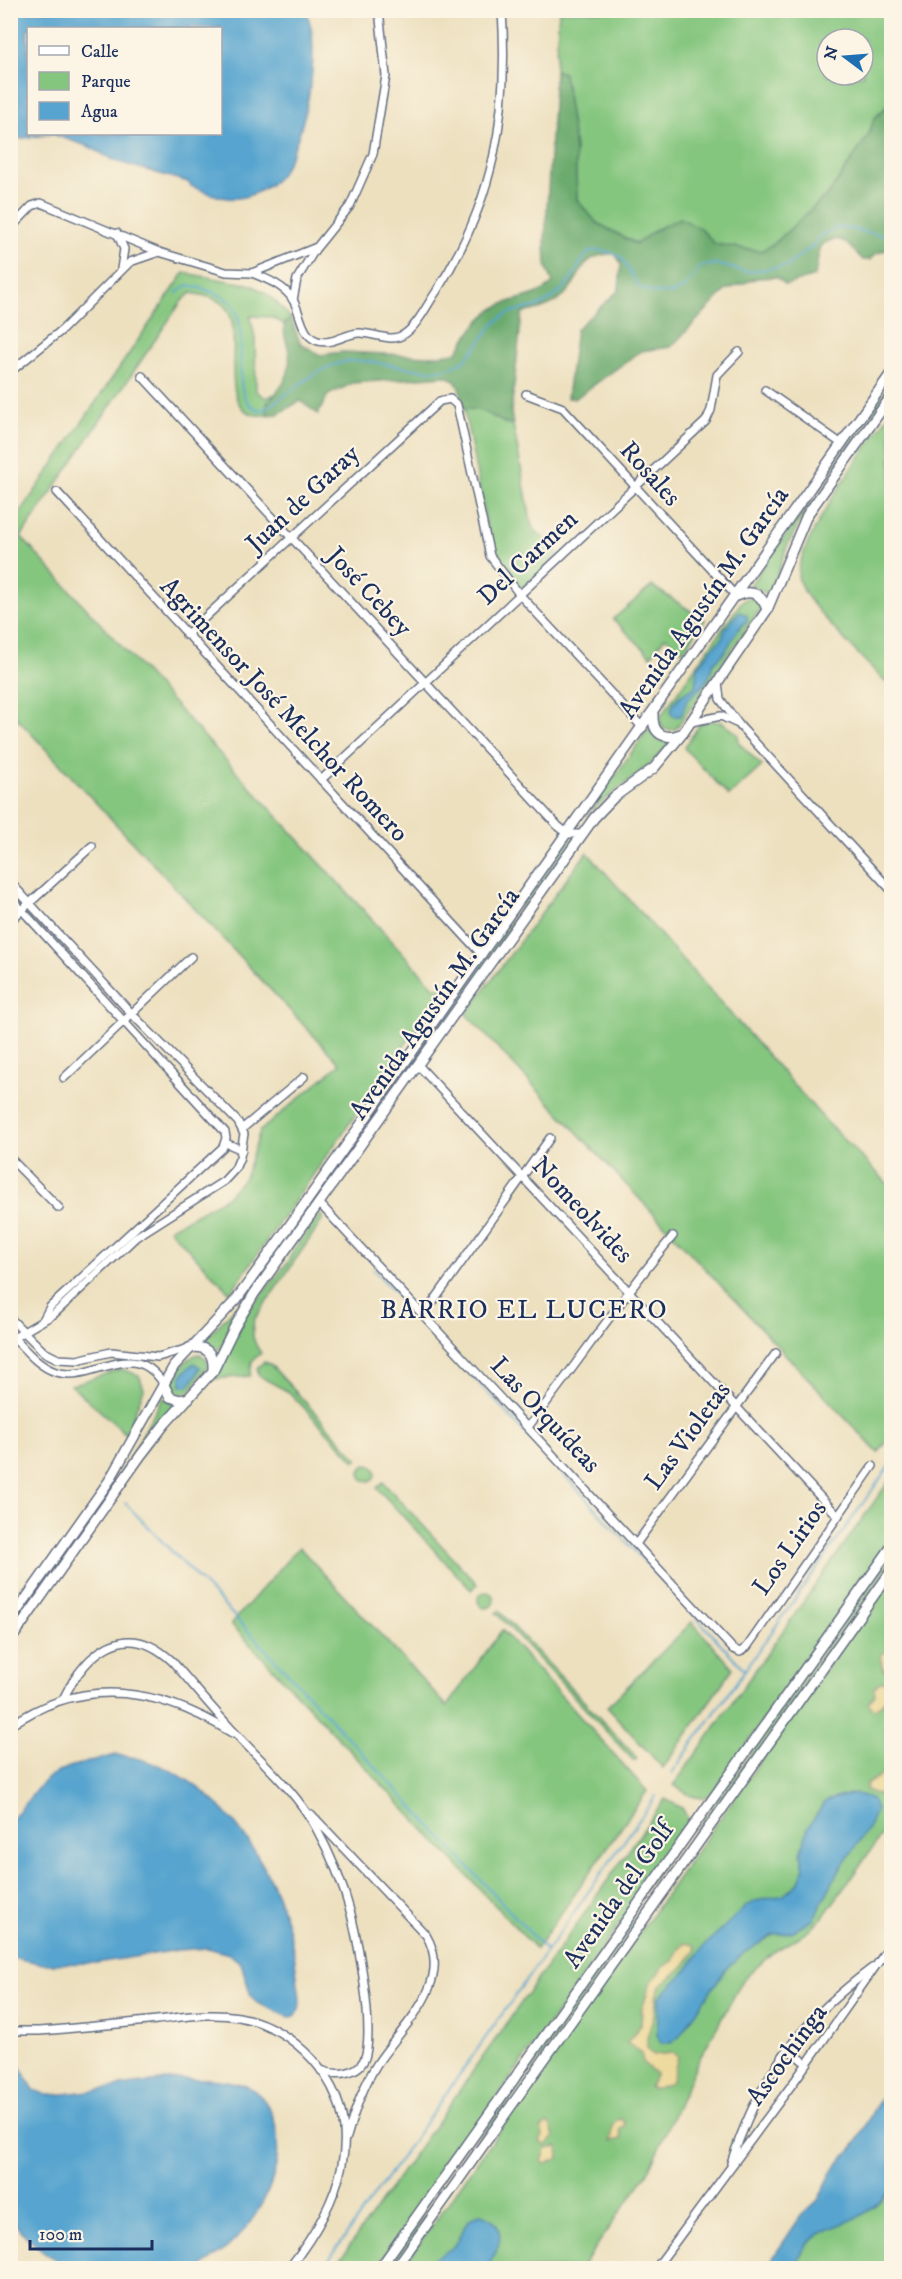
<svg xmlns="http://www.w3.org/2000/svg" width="902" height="2279" viewBox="0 0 902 2279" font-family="'IM FELL DW Pica',serif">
<rect width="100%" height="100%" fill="#fcf5e5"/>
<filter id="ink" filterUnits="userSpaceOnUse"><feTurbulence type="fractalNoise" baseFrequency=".0167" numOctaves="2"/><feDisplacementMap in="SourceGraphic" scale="12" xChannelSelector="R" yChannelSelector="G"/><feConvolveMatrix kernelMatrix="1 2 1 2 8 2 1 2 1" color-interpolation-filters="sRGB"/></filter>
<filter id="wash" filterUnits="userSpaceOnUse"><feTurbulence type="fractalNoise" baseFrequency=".008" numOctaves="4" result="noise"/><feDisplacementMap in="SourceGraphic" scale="24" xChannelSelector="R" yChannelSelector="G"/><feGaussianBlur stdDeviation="1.35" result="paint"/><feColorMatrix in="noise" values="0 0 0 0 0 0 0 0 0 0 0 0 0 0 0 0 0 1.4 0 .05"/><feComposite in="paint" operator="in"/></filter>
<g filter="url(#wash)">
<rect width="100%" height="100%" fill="#ede0bf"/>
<g fill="#85c67f" stroke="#507a6e" stroke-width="1.5" fill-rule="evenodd">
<path d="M559 11H891V102L874 119 868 136 831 191 774 244 761 251 732 248 715 244 700 228 655 230 637 244 597 223 577 200 575 149 564 74 555 70ZM827 39H863V75H827Z"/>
<path d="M184 273 252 285 270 296 291 318 284 324 271 317 250 316 255 337 256 391 266 398 277 393 267 403V415C212 421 245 339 228 311 221 298 203 295 191 293L181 302 21 537 434 987 445 988 230 1293 169 1229 225 1198 245 1177 260 1131 340 1064 11 712V526Z"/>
<polygon points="891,383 891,389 819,490 818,487"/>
<polygon points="482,408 504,423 513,424 532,527 559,554 521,590 494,553 490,543 464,409"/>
<path d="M891 412V688C871 666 807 606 799 581 789 551 872 439 891 412Z"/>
<polygon points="814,496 788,544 770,595 750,585"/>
<polygon points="652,586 705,620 683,651 665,637 651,656 613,619"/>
<polygon points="751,597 760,605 759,611 676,729 666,730 661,726 660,717 742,601"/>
<polygon points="709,721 722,722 738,734 739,743 762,766 729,796 684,748 700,724"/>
<path d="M649 728 660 740 670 742C647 772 614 789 587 815Z"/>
<polygon points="570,838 574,838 219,1350 203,1341 245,1298"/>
<polygon points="587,852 825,1120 891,1187 892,1435 878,1453 466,1014"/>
<path d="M320 1215 323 1216 322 1221 254 1320C251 1334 253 1342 261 1353L252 1361 250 1376 215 1379 245 1316 287 1263 294 1249Z"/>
<path d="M199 1354 207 1359 208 1366 190 1391 184 1394C159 1389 185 1356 199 1354Z"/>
<polygon points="264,1362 270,1364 358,1459 355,1461 289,1392 259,1376 257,1368"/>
<polygon points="121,1369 139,1375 144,1389 126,1434 71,1385"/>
<polygon points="163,1397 174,1405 174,1408 11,1637 11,1631 120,1475"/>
<circle cx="368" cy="1473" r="8"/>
<path d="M891 1478V1539L711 1795C696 1802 687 1794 674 1785Z"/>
<polygon points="383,1482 477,1584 471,1590 377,1488"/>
<polygon points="299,1547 447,1706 502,1630 647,1791 536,1949 231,1624"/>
<polygon points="891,1555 891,1563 822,1661 392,2268 387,2268"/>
<polygon points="891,1577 891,1822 823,1917 806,1933 772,1953 743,1980 696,2065 647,2174 581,2268 402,2268"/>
<circle cx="486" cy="1600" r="8"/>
<polygon points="499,1611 637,1758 636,1760 633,1760 496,1613"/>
<polygon points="692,1622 733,1668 663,1768 607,1707"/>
<polygon points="665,1799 682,1808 688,1818 686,1831 376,2268 334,2268"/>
<path d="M891 2189V2268H796C806 2233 824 2232 854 2218 868 2212 882 2200 891 2189Z"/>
</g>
<path fill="#6cab6e" stroke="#446d66" stroke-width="1.5" d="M555 70 564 73 575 149 577 200 597 223 636 244 655 230 680 218 700 228 715 244 761 251 774 244 831 191 868 136 874 119 891 102V248L875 254 870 260H863C847 245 843 231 820 246L815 276 786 285 776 277 757 278 726 290 671 347 641 351 576 398H567L576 329 619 290 621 263 615 254C577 253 585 278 561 298 550 307 536 310 522 313L511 413 513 424C490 421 492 408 464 409 461 394 461 380 445 376L353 383 328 395 318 414 300 401 278 414 267 415V403C282 388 292 375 289 352 287 341 283 337 284 324L291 318 300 343 320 355 342 352 430 356 456 353C467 337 479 316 497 307 516 297 538 298 553 283L546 265 545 242Z"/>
<g fill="#eeda9e" stroke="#84847e" stroke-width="1.5">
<polygon points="888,1650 891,1650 891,1665 883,1670 880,1656"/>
<polygon points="882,1681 886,1683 886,1699 874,1710 868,1703 875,1695 874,1687"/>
<polygon points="891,1762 891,1789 876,1794 866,1790 867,1783 882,1775"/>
<polygon points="685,1943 694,1945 695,1951 684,1966 660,1986 657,1993 654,2015 647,2038 647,2048 653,2055 673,2053 678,2057 671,2083 654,2089 649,2087 656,2074 643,2063 641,2053 627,2043 641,2025 642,2008 650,1984 662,1968 673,1961 680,1947"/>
<polygon points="619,2119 623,2120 625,2125 620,2131 622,2139 611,2141 613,2126"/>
<polygon points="547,2124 551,2126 554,2137 545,2146 540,2141 543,2136 541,2129"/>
<polygon points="558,2147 559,2158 546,2164 542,2162 546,2149"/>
</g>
<g fill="#56a4cf" stroke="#386a96" stroke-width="1.5" fill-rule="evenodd">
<path d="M290 10 306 12C324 48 304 140 282 172 276 183 256 194 244 197 225 202 209 193 191 186L188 182 115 161 90 147 52 134 11 140V11ZM220 28V134H28V28Z"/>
<path d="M739 612 747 615V621C731 632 732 650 713 663 709 683 703 685 689 698 685 702 684 711 681 716H673L671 712C673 697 684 694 695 687L697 668 713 647 722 639 725 629Z"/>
<polygon points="194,1363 200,1367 197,1375 188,1386 181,1386 181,1375"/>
<path d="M116 1755C220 1764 289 1881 297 1976 298 1988 304 2007 295 2016L289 2017 257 2003 251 1996 241 1963 229 1954 208 1948 178 1950 96 1963 43 1964 11 1957V1821L41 1784 52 1775 69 1767Z"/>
<polygon points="854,1793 873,1799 876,1810 870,1825 837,1874 813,1920 794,1931 773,1935 745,1952 725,1970 679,2037 671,2043 661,2043 657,2035 659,1997 687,1970 704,1946 746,1906 756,1901 784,1895 799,1882 804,1868 801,1854 808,1827 826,1801"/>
<path d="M11 2052 34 2090 47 2095C106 2093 178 2069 237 2083 258 2088 269 2102 275 2123 288 2180 249 2238 201 2267 194 2272 134 2268 120 2268 106 2268 88 2272 74 2268 54 2264 23 2235 11 2219Z"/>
<path d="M891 2084V2190C882 2199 874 2208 862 2215 831 2232 807 2228 796 2268H766L801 2216 818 2200 833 2170 857 2142 875 2107Z"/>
<path d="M481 2214C510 2223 500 2250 486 2268H422C430 2257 444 2256 454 2246 465 2235 461 2218 481 2214Z"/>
</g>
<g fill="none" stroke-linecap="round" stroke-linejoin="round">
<g stroke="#56a4cf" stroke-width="2">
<path d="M176 293 188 285C201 288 222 293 231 303 255 330 222 405 262 410 291 395 311 369 344 362 379 355 430 383 460 363 479 351 485 326 507 314 517 309 528 309 538 306 549 302 560 292 567 284 576 275 582 255 590 252 600 248 612 253 621 257L639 287 656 293H674L685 287 701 266 716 264 746 272 787 266 813 246 821 235 840 227 892 237"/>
<polyline points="373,1269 745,1670"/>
<polyline points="125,1503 236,1618 547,1951"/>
<polyline points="672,1773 892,1462"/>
<polyline points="323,2268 656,1796"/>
</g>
</g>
</g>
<g filter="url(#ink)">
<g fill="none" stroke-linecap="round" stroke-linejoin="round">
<defs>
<g id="street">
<polyline points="10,229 32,206 41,203 159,252 226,272 252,273 317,247 350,206 373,154 386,76 379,10"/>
<polyline points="117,233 124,249 121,269"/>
<path d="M252 273C267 279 285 286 293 300 301 313 301 336 318 341 332 345 345 334 358 333 372 332 390 343 403 335 417 327 427 305 436 292 494 202 509 116 502 10"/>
<polyline points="293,300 297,279 316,248"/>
<polyline points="10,372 62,330 130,262 159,252"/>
<polyline points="142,376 558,826 568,834 582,834"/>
<polyline points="765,390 842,444"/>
<polyline points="526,394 563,408 736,596"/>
<polyline points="57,492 482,955"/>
<polyline points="186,635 440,401 450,399 457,405 490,556 520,595 643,728"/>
<polyline points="718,682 720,699 740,726 892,891"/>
<polyline points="691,722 721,716 736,723"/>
<polyline points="321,780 706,421 711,410 717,375 739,352"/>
<polyline points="10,882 132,1014 238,1122 244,1134 240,1157 235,1169 224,1181 136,1237 54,1314 10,1340"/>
<polyline points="10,897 225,1132 226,1138 223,1147 50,1307 43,1320"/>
<polyline points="10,921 92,846"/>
<polyline points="418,1065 838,1516"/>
<polyline points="64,1078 191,957"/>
<polyline points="243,1128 304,1077"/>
<polyline points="226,1143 242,1150"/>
<polyline points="10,1158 59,1208"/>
<polyline points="320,1204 733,1649 740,1652 747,1647 873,1466"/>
<polyline points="424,1315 550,1138"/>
<polyline points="10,1318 44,1352 58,1359 77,1360 111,1352 158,1357 189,1348"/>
<path d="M10 1334C24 1348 37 1366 56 1372 94 1384 132 1336 163 1383"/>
<path d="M528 1427C577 1364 622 1297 673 1236"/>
<polyline points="636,1544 776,1353"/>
<path d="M63 1699C86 1653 125 1617 172 1661 194 1686 215 1712 238 1736 265 1765 295 1791 315 1826 330 1853 343 1884 351 1914 359 1947 373 2021 366 2054 362 2074 337 2077 321 2070"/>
<path d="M10 1726C83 1675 160 1688 232 1733"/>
<path d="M311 1814 426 1935C455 1983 401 2027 377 2064 363 2086 354 2112 347 2137"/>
<path d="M10 2031H39C79 2028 118 2024 157 2020 184 2017 211 2012 239 2017 267 2022 293 2038 312 2059 373 2127 338 2206 289 2268"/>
<polyline points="787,2048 807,2064"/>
<path d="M731 2163C759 2077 799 2022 872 1968"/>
<polyline points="656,2268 796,2079 892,1943"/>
</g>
<g id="secondary">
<path d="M736 596C751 589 762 593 767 610"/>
<path d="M653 714C652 735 665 741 683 733"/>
<path d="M189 1348C205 1345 214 1352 213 1369"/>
<polyline points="163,1383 170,1397 180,1400 189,1398"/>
<polyline points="10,1621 109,1481 174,1366 236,1300 278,1242 892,372"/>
<polyline points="10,1641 141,1455 164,1425 213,1371 234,1328 254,1294 594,818 614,797 654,768 683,733 767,610 807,515 892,395"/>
<polyline points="380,2268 892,1546"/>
<polyline points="396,2268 892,1570"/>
</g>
</defs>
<use href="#street" stroke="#646d80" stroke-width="10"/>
<use href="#secondary" stroke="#646d80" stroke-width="12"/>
<use href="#street" stroke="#fff" stroke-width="7"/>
<use href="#secondary" stroke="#fff" stroke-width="9"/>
</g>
</g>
<g text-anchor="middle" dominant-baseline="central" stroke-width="4.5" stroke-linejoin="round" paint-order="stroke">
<g font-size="26" fill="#1b2f5e" stroke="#fcf5e5">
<text transform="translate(650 474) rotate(48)">Rosales</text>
<text transform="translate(303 499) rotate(-43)">Juan de Garay</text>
<text transform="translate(528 558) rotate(-43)">Del Carmen</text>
<text transform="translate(369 592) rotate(47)">José Cebey</text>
<text transform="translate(704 603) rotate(-55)">Avenida Agustín M. García</text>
<text transform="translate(284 710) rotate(47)">Agrimensor José Melchor Romero</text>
<text transform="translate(435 1004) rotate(-55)">Avenida Agustín M. García</text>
<text transform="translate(582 1210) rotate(47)">Nomeolvides</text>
<text transform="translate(545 1415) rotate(47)">Las Orquídeas</text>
<text transform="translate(688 1436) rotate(-54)">Las Violetas</text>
<text transform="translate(790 1548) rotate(-55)">Los Lirios</text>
<text transform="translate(619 1895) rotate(-55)">Avenida del Golf</text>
<text transform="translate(787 2055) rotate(-54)">Ascochinga</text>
</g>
<g font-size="27" letter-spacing="1.5" fill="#1b2f5e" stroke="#fcf5e5">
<text x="524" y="1310">BARRIO EL LUCERO</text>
</g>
</g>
<rect width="902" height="2279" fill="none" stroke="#fcf5e5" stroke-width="36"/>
<rect x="27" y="27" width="195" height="108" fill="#fcf5e5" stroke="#a2a6af" stroke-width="1.5"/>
<rect x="39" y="46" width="30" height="9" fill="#ffffff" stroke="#a2a6af" stroke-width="1.5"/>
<text x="81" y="57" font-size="18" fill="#1b2f5e">Calle</text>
<rect x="39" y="72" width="30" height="18" fill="#85c67f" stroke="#a2a6af" stroke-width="1.5"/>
<text x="81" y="87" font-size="18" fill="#1b2f5e">Parque</text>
<rect x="39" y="102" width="30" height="18" fill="#56a4cf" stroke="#a2a6af" stroke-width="1.5"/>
<text x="81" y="117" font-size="18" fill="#1b2f5e">Agua</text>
<g transform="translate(845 57) rotate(286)"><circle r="28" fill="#fcf5e5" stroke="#a2a6af" stroke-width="1.5"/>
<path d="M0-4.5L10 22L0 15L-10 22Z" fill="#1f6fb2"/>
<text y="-9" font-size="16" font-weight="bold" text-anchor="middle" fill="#1b2f5e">N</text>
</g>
<path d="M30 2240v9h122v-9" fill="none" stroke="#1b2f5e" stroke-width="3"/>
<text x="39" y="2240" font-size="18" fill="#1b2f5e" stroke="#fcf5e5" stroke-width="4.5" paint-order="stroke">100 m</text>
</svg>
